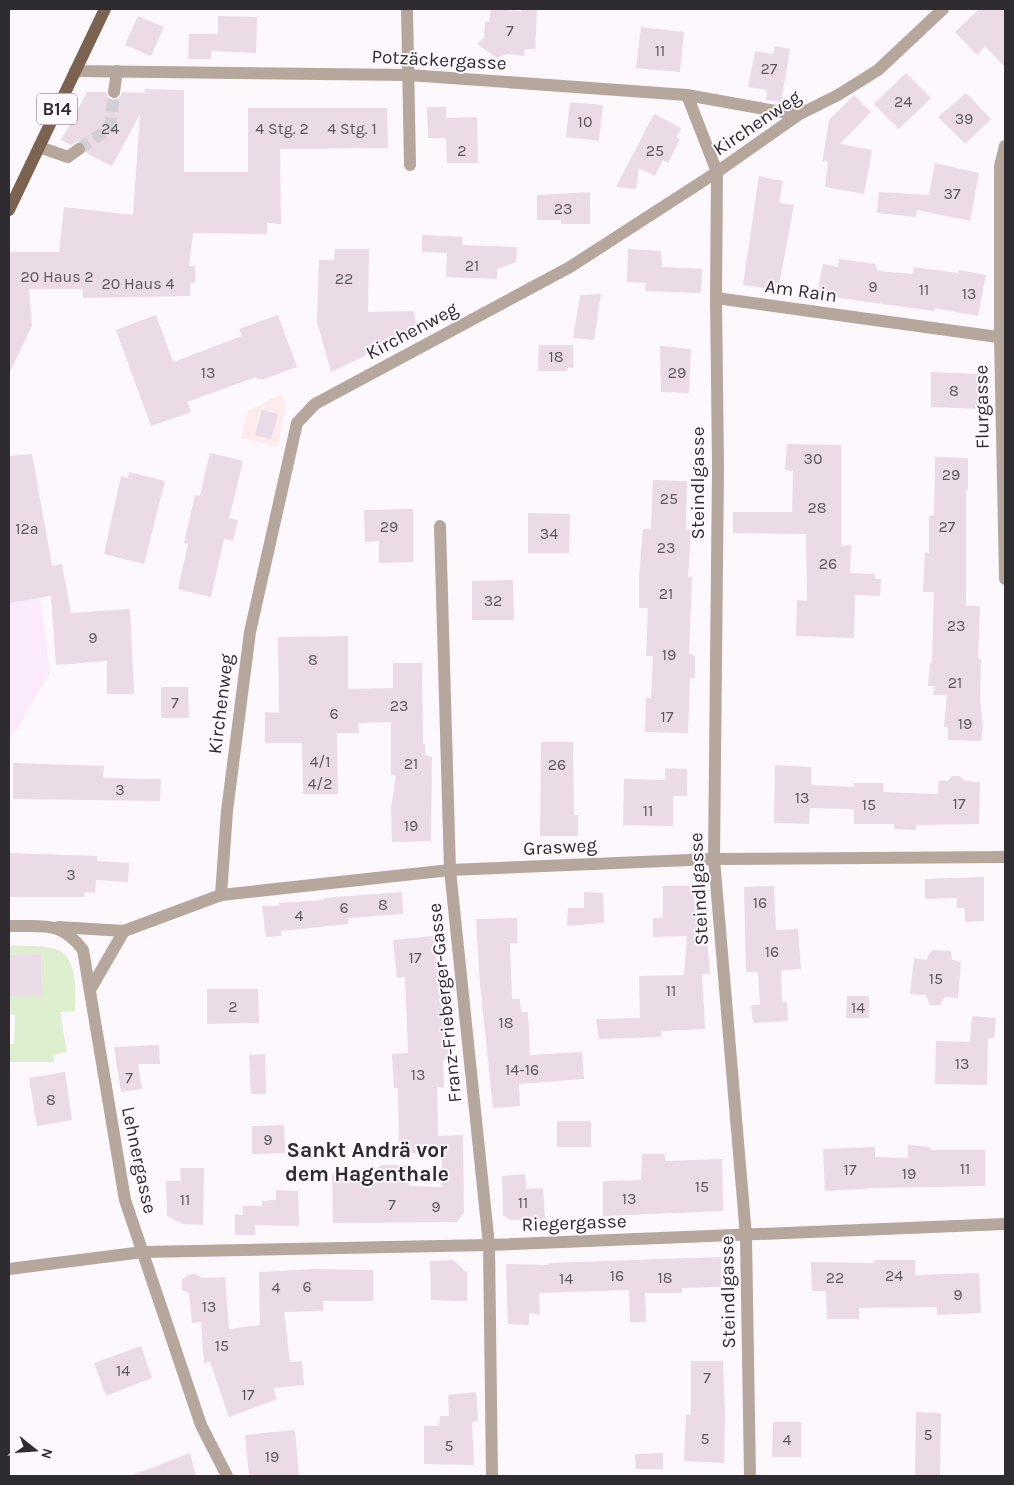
<svg xmlns="http://www.w3.org/2000/svg" width="1014" height="1485" viewBox="0 0 1014 1485" font-family="Karla,sans-serif">
<rect width="100%" height="100%" fill="#fdf8fe"/>
<polygon fill="#fcecee" points="281,394 286,406 277,447 241,438 248,411"/>
<polygon fill="#fbeafc" points="27,583 29,600 40,598 50,672 17,729 9,736 9,588"/>
<path fill="#ddefce" d="M9 945C21 946 53 945 62 952 77 963 76 995 75 1011L60 1012 67 1052 53 1055 54 1062H9V1044H14L15 1015 9 1014V996H42L41 954 9 955Z"/>
<g fill="#eadbe6">
<polygon points="491,9 521,11 521,9 537,9 535,49 525,49 524,56 507,54 497,58 477,44 484,38 485,22 489,22"/>
<polygon points="979,9 1005,9 1005,67 985,46 977,55 955,32"/>
<polygon points="138,16 164,27 151,56 125,45"/>
<polygon points="218,16 257,17 256,53 211,51 211,59 188,59 189,34 218,34"/>
<polygon points="641,27 684,32 680,72 636,68"/>
<polygon points="775,46 790,49 781,102 766,100 767,90 748,87 755,51 773,54"/>
<polygon points="906,73 931,98 899,129 874,104"/>
<polygon points="145,89 184,90 184,172 248,172 248,108 387,108 388,148 280,149 281,224 267,223 267,234 193,233 189,266 195,266 195,283 190,283 190,296 83,298 83,289 29,289 32,326 9,374 9,252 59,252 64,207 133,215 140,114 112,166 86,153 87,148 83,142 78,141 71,145 61,140 87,92 106,92 109,98 113,100 120,97 122,92 145,93"/>
<polygon points="966,93 991,119 965,144 938,117"/>
<polygon points="854,95 871,112 840,144 872,150 864,194 825,187 828,162 825,160 822,163 829,120"/>
<polygon points="570,102 603,105 599,141 566,137"/>
<polygon points="427,107 446,107 446,118 477,117 478,163 447,163 446,138 428,138"/>
<polygon points="654,114 681,128 676,137 680,139 668,163 663,160 655,176 639,168 636,189 616,187"/>
<polygon points="935,163 979,173 970,221 917,210 916,217 877,213 879,192 929,195"/>
<polygon points="759,176 783,181 779,203 794,205 778,290 743,285"/>
<polygon points="590,192 590,224 561,224 561,220 537,220 537,195"/>
<polygon points="422,235 462,237 462,245 517,247 516,262 497,269 497,279 446,277 447,253 422,252"/>
<polygon points="335,249 369,249 368,312 414,311 417,331 331,372 317,322 319,260 334,260"/>
<polygon points="628,249 661,251 662,267 702,269 701,293 645,291 646,283 627,282"/>
<polygon points="839,259 875,264 878,271 913,274 914,267 958,273 959,270 986,275 978,316 934,308 934,311 817,295 823,264 838,267"/>
<polygon points="601,294 594,340 573,338 580,295"/>
<polygon points="156,315 173,362 242,336 239,329 278,315 297,367 264,379 257,379 256,377 187,402 191,412 151,426 116,330"/>
<polygon points="539,345 573,345 573,368 567,367 567,371 538,371"/>
<polygon points="660,346 691,349 689,393 661,392"/>
<polygon points="931,372 978,374 979,409 931,407"/>
<polygon points="262,410 278,414 271,439 255,435"/>
<polygon points="787,444 841,445 841,546 851,545 850,573 875,574 875,579 881,579 880,596 855,595 854,638 796,636 797,600 807,601 806,534 733,533 733,512 792,512 793,471 785,470"/>
<polygon points="210,453 243,461 229,518 238,520 233,541 224,539 211,597 178,589 188,544 184,543 195,495 200,496"/>
<polygon points="32,454 52,566 62,564 71,613 130,609 134,694 107,694 107,661 56,665 51,596 9,603 9,456"/>
<polygon points="935,457 968,458 968,490 966,490 966,606 980,606 978,659 981,659 980,700 983,726 981,741 948,740 948,728 944,727 947,695 933,695 935,686 928,686 930,663 932,663 934,592 923,592 925,552 929,553 929,516 934,515"/>
<polygon points="129,472 165,481 144,564 104,554 121,476 128,478"/>
<polygon points="653,480 687,481 686,530 691,530 688,577 692,577 689,653 695,656 695,678 690,678 688,733 645,732 646,698 651,698 653,656 646,656 648,608 639,608 639,577 643,529 651,529"/>
<polygon points="413,509 413,562 379,563 379,541 365,542 364,510"/>
<polygon points="528,513 570,514 569,553 528,553"/>
<polygon points="513,580 514,620 472,620 472,581"/>
<polygon points="348,636 348,689 393,688 393,663 422,663 423,744 425,744 425,755 432,757 431,841 392,842 391,808 396,776 391,775 391,722 358,723 359,733 337,733 338,794 303,794 302,743 265,743 265,712 279,713 278,637"/>
<polygon points="161,687 188,687 189,718 161,718"/>
<polygon points="541,742 573,742 574,815 578,815 578,836 540,836"/>
<polygon points="13,763 104,766 103,778 161,779 160,801 13,799"/>
<polygon points="775,765 811,767 811,785 854,787 854,783 883,783 883,792 938,794 939,780 948,781 952,776 960,776 965,781 980,782 979,824 916,825 916,830 894,829 894,824 854,824 854,809 810,808 809,824 774,823"/>
<polygon points="665,768 687,769 687,796 673,796 673,826 623,825 624,779 665,780"/>
<polygon points="9,853 97,856 97,861 129,863 128,882 96,880 95,893 85,892 84,897 9,897"/>
<polygon points="984,877 984,921 965,922 965,908 957,908 957,898 925,899 925,879"/>
<polygon points="663,886 693,886 697,923 706,924 710,974 702,974 705,1029 661,1031 661,1037 599,1039 596,1019 640,1018 639,976 684,975 687,936 653,937 653,918 663,918"/>
<polygon points="774,886 776,930 798,929 801,969 781,970 782,1002 787,1002 788,1021 753,1023 751,1005 760,1005 758,972 746,972 744,887"/>
<polygon points="402,892 403,914 348,918 348,924 281,931 281,936 266,937 262,906 280,906 279,903 324,900 324,898"/>
<polygon points="584,892 603,893 604,923 567,926 568,908 584,908"/>
<polygon points="517,918 517,943 510,943 512,999 520,999 521,1012 528,1012 530,1055 582,1052 584,1079 519,1084 520,1106 493,1108 480,984 476,919"/>
<polygon points="434,936 440,996 442,996 444,1044 452,1044 452,1060 443,1060 444,1088 437,1087 438,1136 463,1135 464,1212 457,1222 333,1223 332,1175 369,1175 381,1165 408,1165 409,1186 442,1187 442,1153 399,1154 398,1088 394,1088 392,1054 408,1053 405,977 397,978 393,940"/>
<polygon points="932,950 951,951 952,960 961,962 958,998 945,997 940,1005 930,1005 926,995 910,994 914,958 926,960"/>
<polygon points="41,954 42,996 9,996 9,955"/>
<polygon points="207,989 258,989 259,1023 207,1024"/>
<polygon points="847,996 869,996 869,1018 846,1018"/>
<polygon points="972,1016 996,1018 994,1038 988,1038 987,1085 935,1084 936,1041 970,1042"/>
<polygon points="159,1045 160,1064 138,1064 142,1089 121,1092 114,1047"/>
<polygon points="265,1054 266,1094 251,1094 249,1055"/>
<polygon points="65,1072 72,1120 37,1126 29,1078"/>
<rect x="557" y="1121" width="34" height="26"/>
<polygon points="284,1125 285,1153 252,1154 252,1126"/>
<polygon points="908,1145 930,1147 930,1150 985,1150 985,1186 876,1188 825,1191 823,1149 875,1147 875,1157 908,1158"/>
<polygon points="642,1154 665,1154 665,1161 722,1159 723,1211 603,1216 603,1181 641,1180"/>
<polygon points="180,1168 204,1168 203,1225 183,1224 167,1216 166,1181 181,1181"/>
<polygon points="525,1174 526,1189 543,1188 545,1219 510,1220 503,1215 502,1176"/>
<polygon points="276,1190 298,1191 299,1226 255,1225 255,1235 235,1235 235,1214 243,1215 243,1206 262,1206 262,1201 276,1200"/>
<polygon points="721,1257 721,1287 682,1288 682,1293 645,1293 646,1322 630,1322 629,1290 539,1293 540,1315 529,1313 529,1325 508,1324 506,1264 549,1265 549,1263"/>
<polygon points="453,1260 467,1273 467,1301 431,1300 430,1261"/>
<polygon points="874,1260 915,1260 915,1275 979,1273 981,1313 937,1315 937,1307 859,1308 859,1319 827,1319 826,1291 812,1291 811,1262 874,1263"/>
<polygon points="315,1269 373,1270 373,1301 323,1301 323,1311 284,1312 290,1362 302,1361 304,1385 273,1388 277,1399 229,1417 210,1362 204,1363 201,1322 192,1323 189,1293 182,1290 182,1280 188,1275 196,1274 202,1278 225,1277 229,1329 260,1325 259,1272"/>
<polygon points="141,1346 152,1378 106,1396 94,1363"/>
<polygon points="691,1361 723,1361 725,1416 724,1463 684,1461 686,1415 691,1415"/>
<polygon points="476,1392 478,1421 472,1422 474,1465 424,1464 424,1426 439,1426 440,1416 449,1416 448,1395"/>
<polygon points="916,1412 941,1413 940,1476 915,1476"/>
<polygon points="773,1422 801,1422 801,1457 772,1457"/>
<polygon points="295,1430 299,1476 249,1476 245,1435"/>
<polygon points="190,1453 196,1476 133,1476 133,1475"/>
<polygon points="663,1453 663,1469 636,1469 635,1454"/>
</g>
<g fill="none" stroke-linecap="round" stroke-linejoin="round">
<polyline stroke="#d4cfd5" stroke-width="12" stroke-dasharray="12 6" stroke-linecap="butt" points="79,149 110,128 114,92"/>
<g stroke="#b5a79c" stroke-width="12">
<polyline points="407,9 410,165"/>
<polyline points="75,71 409,75 687,95 798,115"/>
<polyline points="114,92 117,71"/>
<polyline points="687,95 717,172 716,298 1005,338"/>
<polyline points="1005,146 1000,166 1000,338 1005,579"/>
<polyline points="39,147 68,157 79,149"/>
<polyline points="716,298 718,467 714,859 746,1236 750,1476"/>
<polyline points="440,526 450,870 489,1245 492,1476"/>
<polyline points="221,895 227,811 250,632 297,423 315,404 570,267 717,172 798,115 838,95 878,70 943,9"/>
<path d="M9 926C43 927 61 920 83 950L125 1200 201 1425 227 1476"/>
<polyline points="58,927 124,931 221,895 450,870 714,859 1005,857"/>
<polyline points="90,990 124,931"/>
<polyline points="9,1269 143,1252 489,1245 1005,1224"/>
</g>
<polyline stroke="#7b634f" stroke-width="12" points="9,210 105,9"/>
</g>
<g text-anchor="middle" dominant-baseline="central" stroke-width="4" stroke-linejoin="round" paint-order="stroke">
<g font-size="16" fill="#5e585e">
<text x="510" y="30">7</text>
<text x="660" y="50">11</text>
<text x="769" y="68">27</text>
<text x="903" y="101">24</text>
<text x="964" y="118">39</text>
<text x="585" y="121">10</text>
<text x="110" y="128">24</text>
<text x="282" y="128">4 Stg. 2</text>
<text x="352" y="128">4 Stg. 1</text>
<text x="462" y="150">2</text>
<text x="655" y="150">25</text>
<text x="952" y="193">37</text>
<text x="563" y="208">23</text>
<text x="472" y="265">21</text>
<text x="57" y="276">20 Haus 2</text>
<text x="344" y="278">22</text>
<text x="138" y="283">20 Haus 4</text>
<text x="873" y="286">9</text>
<text x="924" y="289">11</text>
<text x="969" y="293">13</text>
<text x="556" y="356">18</text>
<text x="208" y="372">13</text>
<text x="677" y="372">29</text>
<text x="954" y="390">8</text>
<text x="813" y="458">30</text>
<text x="951" y="474">29</text>
<text x="669" y="498">25</text>
<text x="817" y="507">28</text>
<text x="389" y="526">29</text>
<text x="947" y="526">27</text>
<text x="27" y="528">12a</text>
<text x="549" y="533">34</text>
<text x="666" y="547">23</text>
<text x="828" y="563">26</text>
<text x="666" y="593">21</text>
<text x="493" y="600">32</text>
<text x="956" y="625">23</text>
<text x="93" y="637">9</text>
<text x="669" y="654">19</text>
<text x="313" y="659">8</text>
<text x="955" y="682">21</text>
<text x="175" y="702">7</text>
<text x="399" y="705">23</text>
<text x="334" y="713">6</text>
<text x="667" y="716">17</text>
<text x="965" y="723">19</text>
<text x="320" y="761">4/1</text>
<text x="411" y="763">21</text>
<text x="557" y="764">26</text>
<text x="320" y="783">4/2</text>
<text x="120" y="789">3</text>
<text x="802" y="797">13</text>
<text x="959" y="803">17</text>
<text x="869" y="804">15</text>
<text x="648" y="810">11</text>
<text x="411" y="825">19</text>
<text x="71" y="874">3</text>
<text x="760" y="902">16</text>
<text x="383" y="904">8</text>
<text x="344" y="907">6</text>
<text x="299" y="915">4</text>
<text x="772" y="951">16</text>
<text x="415" y="957">17</text>
<text x="936" y="978">15</text>
<text x="671" y="990">11</text>
<text x="233" y="1006">2</text>
<text x="858" y="1007">14</text>
<text x="506" y="1022">18</text>
<text x="962" y="1063">13</text>
<text x="522" y="1069">14-16</text>
<text x="418" y="1074">13</text>
<text x="129" y="1077">7</text>
<text x="51" y="1099">8</text>
<text x="268" y="1139">9</text>
<text x="965" y="1168">11</text>
<text x="850" y="1169">17</text>
<text x="909" y="1173">19</text>
<text x="702" y="1186">15</text>
<text x="629" y="1198">13</text>
<text x="185" y="1199">11</text>
<text x="523" y="1202">11</text>
<text x="392" y="1204">7</text>
<text x="436" y="1206">9</text>
<text x="617" y="1275">16</text>
<text x="894" y="1275">24</text>
<text x="665" y="1277">18</text>
<text x="835" y="1277">22</text>
<text x="566" y="1278">14</text>
<text x="307" y="1286">6</text>
<text x="276" y="1287">4</text>
<text x="958" y="1294">9</text>
<text x="209" y="1306">13</text>
<text x="222" y="1345">15</text>
<text x="123" y="1370">14</text>
<text x="707" y="1377">7</text>
<text x="248" y="1394">17</text>
<text x="928" y="1434">5</text>
<text x="705" y="1438">5</text>
<text x="787" y="1439">4</text>
<text x="449" y="1445">5</text>
<text x="272" y="1456">19</text>
</g>
<rect fill="#fdf8fe" stroke="#6d696e" stroke-width="1" x="37" y="93.5" width="40" height="31" rx="4"/>
<g font-size="18" font-weight="bold" fill="#2f2c31">
<text x="57" y="109">B14</text>
</g>
<g font-size="19" fill="#2f2c31" stroke="#fdf8fe">
<text transform="translate(439 60) rotate(3)">Potzäckergasse</text>
<text transform="translate(757 123) rotate(-34)">Kirchenweg</text>
<text transform="translate(801 291) rotate(8)">Am Rain</text>
<text transform="translate(412 331) rotate(-28)">Kirchenweg</text>
<text transform="translate(982 407) rotate(-91)">Flurgasse</text>
<text transform="translate(698 483) rotate(-90)">Steindlgasse</text>
<text transform="translate(221 704) rotate(-83)">Kirchenweg</text>
<text transform="translate(560 847) rotate(-3)">Grasweg</text>
<text transform="translate(699 889) rotate(-93)">Steindlgasse</text>
<text transform="translate(445 1003) rotate(-96)">Franz-Frieberger-Gasse</text>
<text transform="translate(139 1160) rotate(78)">Lehnergasse</text>
<text transform="translate(574 1223) rotate(-2)">Riegergasse</text>
<text transform="translate(728 1292) rotate(-91)">Steindlgasse</text>
</g>
<g font-size="21" font-weight="bold" fill="#2f2c31" stroke="#fdf8fe">
<text x="367" y="1150">Sankt Andrä vor<tspan x="367" dy="24">dem Hagenthale</tspan></text>
</g>
</g>
<rect width="1014" height="1485" fill="none" stroke="#2f2c31" stroke-width="20"/>
<g transform="translate(35 1450) rotate(107)" stroke="#fdf8fe" stroke-width="4" paint-order="stroke">
<path d="M0-4L9 19L0 12L-9 19Z" fill="#2f2c31"/>
<text y="-8" font-size="14" font-weight="bold" text-anchor="middle" fill="#2f2c31">N</text>
</g>
</svg>
